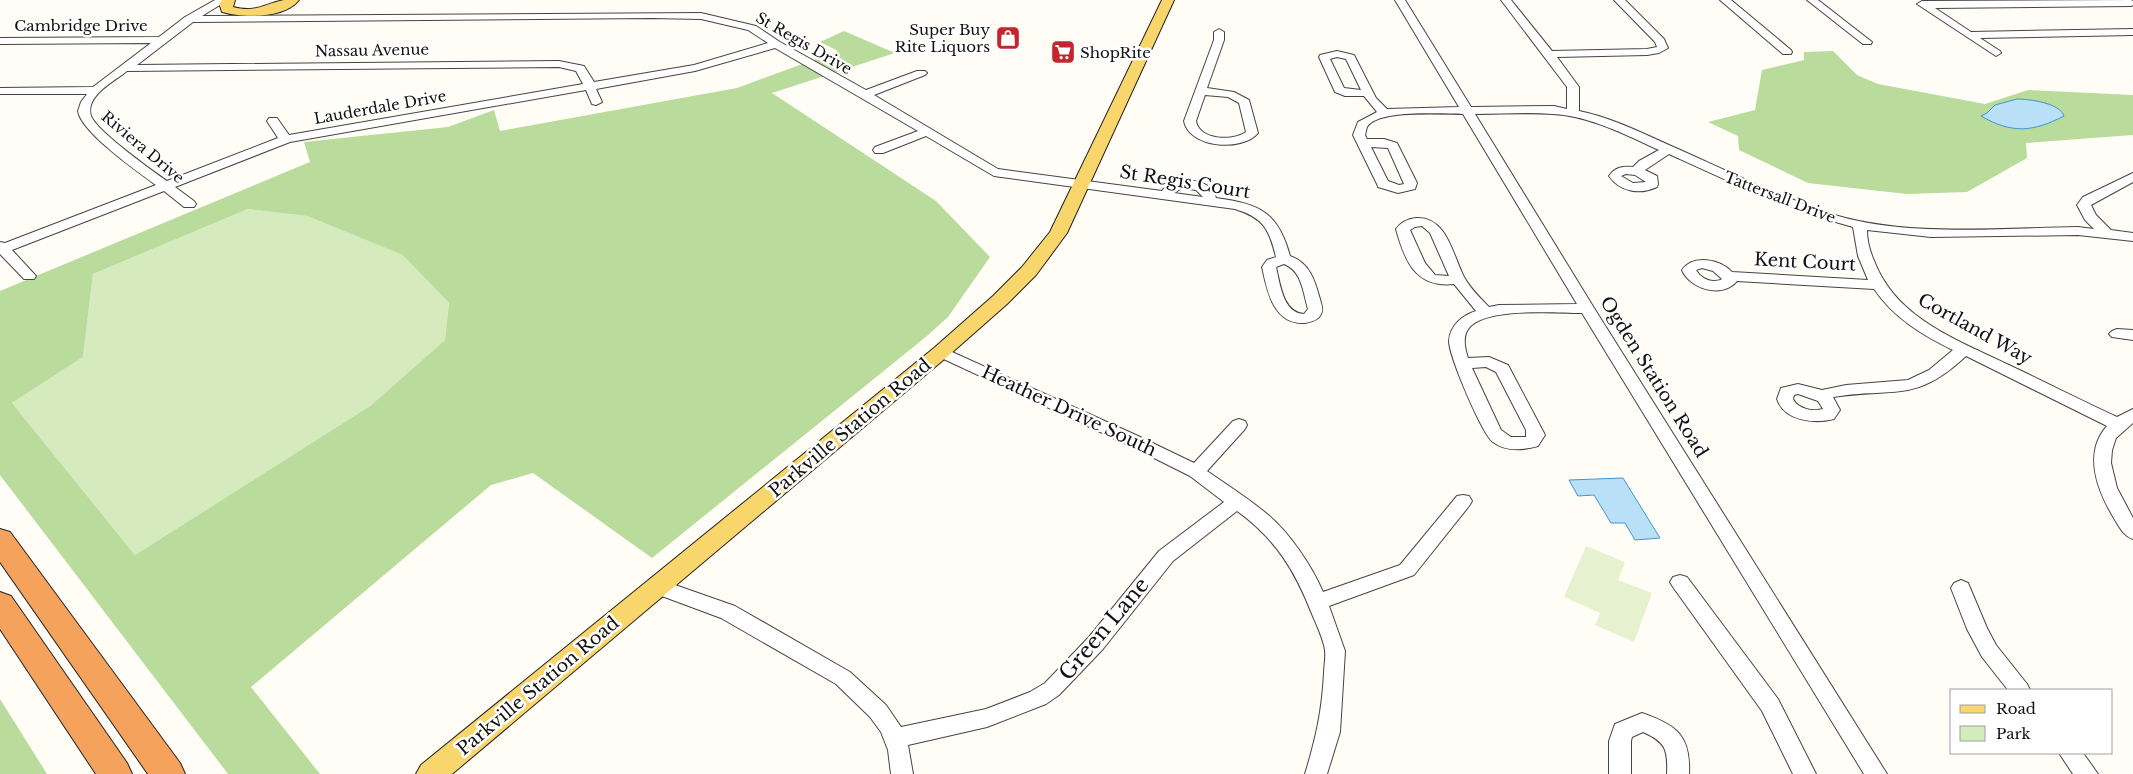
<svg xmlns="http://www.w3.org/2000/svg" width="2133" height="774" viewBox="0 0 2133 774" font-family="'Libre Baskerville',serif">
<rect width="100%" height="100%" fill="#fffdf5"/>
<polygon fill="#d5ebbd" points="248,209 307,216 404,255 449,303 445,340 370,406 135,555 12,403 83,357 93,274"/>
<g fill="#b9dc9c" fill-rule="evenodd">
<path d="M844 31 895 53 772 93 936 201 990 257 948 317 927 336 652 558 533 473 491 485 251 687 320 774H228L0 475V291L310 162 304 142 448 127 494 110 500 131 737 88 838 51 820 42ZM248 209 307 216 403 255 449 303 445 340 370 406 135 555 12 403 83 357 93 274Z"/>
<polygon points="1833,51 1857,75 1878,84 1985,104 2028,90 2133,95 2133,135 2026,143 2027,158 1967,192 1907,194 1808,183 1739,150 1738,136 1708,122 1755,110 1762,70 1804,60 1804,52"/>
<polygon points="0,699 47,774 0,774"/>
</g>
<polygon fill="#e6f2cf" points="1586,546 1625,562 1618,580 1652,593 1634,642 1595,625 1600,613 1564,597"/>
<g fill="#b9e0f7" stroke="#3f96cf">
<path d="M2017 99C2029 99 2060 103 2064 116 2033 132 2012 134 1981 116L1987 113 1995 105Z"/>
<polygon points="1623,478 1660,538 1635,540 1625,523 1611,523 1594,495 1578,496 1569,480"/>
</g>
<g fill="none" stroke-linecap="round" stroke-linejoin="round">
<defs>
<g id="minor">
<path d="M215 0H228L202 16 701 13 756 26 780 42 866 90 917 71H925L927 73 925 75 874 95 998 169 1162 191C1173 175 1212 177 1216 198 1260 204 1278 212 1290 256 1310 263 1315 281 1320 299 1321 304 1324 309 1321 314 1319 320 1311 322 1305 323 1273 325 1267 290 1262 267L1267 260 1276 257C1269 229 1264 218 1235 209L994 176 926 136 883 153H875L873 150 875 147 918 131 775 48 695 71 596 89 602 102 596 105 592 104 586 90 290 142 175 187 194 201 196 204 194 207H184L164 191 12 250 36 276 34 279H24L0 254V242L5 243 156 185C138 172 81 132 78 111L81 102 87 94H0V88L93 87 151 43 0 44V38L159 37 185 17ZM651 18 701 19 748 30 768 43 694 65 594 82 584 66 559 61 137 65 193 22ZM559 67 576 71 583 84 289 135 277 118H269L267 121 278 138 167 181C151 170 97 131 91 116 90 113 90 108 91 105 96 90 116 80 127 71ZM1182 188 1196 190 1203 197 1174 193ZM1284 264C1302 271 1303 292 1308 309L1304 314C1283 313 1280 284 1276 267Z"/>
<path d="M1395 0H1405L1471 107 1554 106 1567 109V87L1501 0H1511L1552 51 1647 49 1657 47 1655 42 1614 0H1625L1664 39 1668 48 1659 53 1647 55 1557 57 1579 87V111C1614 118 1646 135 1678 149 1727 171 1775 194 1825 212 1901 238 1998 228 2078 227L2094 229 2085 220 2077 205 2083 197 2133 173V182L2091 205 2096 215 2111 230 2133 233V241L2078 235 1931 237 1867 230C1867 241 1870 252 1875 263 1898 320 1960 341 2011 366 2047 383 2082 401 2117 417L2133 409V423L2116 438 2112 450 2111 463 2117 488 2133 518V539C2124 536 2120 528 2115 520 2098 492 2082 454 2107 426L1966 356C1915 404 1894 387 1833 397L1840 410 1834 419C1814 424 1784 421 1777 399L1781 388 1798 384 1822 390 1846 385 1908 380 1929 370 1953 350C1922 335 1894 318 1874 289L1737 281C1722 299 1690 289 1682 270 1693 254 1720 259 1732 272L1868 280 1858 256 1853 227C1789 210 1730 182 1669 154L1645 170 1657 176 1658 184 1657 187C1640 195 1620 192 1609 176 1615 167 1623 166 1633 167L1639 161 1659 150C1626 135 1590 116 1553 114 1527 112 1501 114 1475 114L1594 308 1887 774H1864L1582 313C1556 313 1486 307 1469 328 1462 336 1465 349 1468 358L1489 357 1508 365 1545 435 1538 446C1524 450 1506 452 1493 442 1482 434 1449 356 1449 341 1450 325 1463 315 1476 311L1454 284C1416 288 1405 262 1396 229 1401 222 1408 219 1416 218 1447 216 1453 256 1464 277 1470 288 1480 298 1489 307L1499 305 1577 304 1463 114C1444 114 1378 109 1367 127 1366 130 1366 132 1365 135L1367 139H1384L1397 143 1417 183 1415 189 1398 193 1378 187 1377 184 1353 135 1358 122 1377 112 1364 96H1345L1335 92 1319 57 1320 55 1337 51 1354 55 1376 98 1387 109 1459 107ZM1337 57 1346 59 1361 90 1344 88 1330 59ZM1371 147 1388 148 1404 184 1399 185 1388 181ZM1626 174 1635 175 1646 182 1633 183 1621 176ZM1422 226 1430 233 1449 276 1435 275 1425 263 1410 230 1415 227ZM1702 268 1713 271 1722 279C1713 284 1701 279 1696 270ZM1486 367 1496 372 1526 430V437H1511L1501 430 1472 368ZM1798 394 1818 401 1823 409C1813 412 1798 409 1793 399L1794 395Z"/>
<polygon points="1720,0 1731,0 1791,50 1792,52 1791,54 1783,54"/>
<polygon points="1807,0 1818,0 1872,42 1871,44 1863,44"/>
<polygon points="2131,0 2133,1 2133,5 2131,6 1935,8 1971,32 2133,29 2133,35 1980,38 2000,51 2001,53 1996,56 1917,4 1922,1"/>
<path d="M1219 29 1224 32V40L1207 88 1234 92 1249 100 1258 133C1242 152 1189 148 1184 121L1214 40V32ZM1205 95 1228 97 1239 103 1246 132C1233 141 1200 141 1196 121Z"/>
<polygon points="2117,329 2133,330 2133,340 2112,337 2109,334 2112,331"/>
<path d="M941 347 1138 436 1194 463 1233 421 1239 419 1245 421 1247 425 1245 429 1207 471C1227 485 1248 498 1267 514 1289 532 1312 566 1323 592L1400 565 1457 496 1463 495 1469 496 1472 501 1469 506 1414 575 1329 606 1345 651 1340 732 1327 774H1305C1316 738 1322 711 1324 673 1324 666 1326 658 1325 650 1323 638 1317 626 1312 614 1295 571 1276 539 1237 511L1173 561 1103 649 1059 695 1046 704 987 727 908 745 913 774H891L888 750 881 732 870 717 836 684 721 618 651 592 648 587 651 582 658 579 735 606 850 672 886 705 901 727 986 709 1030 692 1045 683 1089 637 1159 551 1224 502 1190 476 1126 444 935 355 933 352 935 349Z"/>
<polygon points="1680,575 1687,577 1778,699 1816,774 1793,774 1762,711 1673,587 1670,582 1673,577"/>
<polygon points="1961,580 1968,583 1987,628 1996,645 2027,684 2030,690 2008,690 1982,657 1967,629 1951,588 1954,583"/>
<path d="M1642 713C1676 725 1691 735 1689 774H1667C1668 750 1666 742 1643 732L1632 737 1631 741V774H1609V741L1615 724Z"/>
<polygon points="2059,753 2083,753 2098,774 2073,774"/>
</g>
<g id="major">
<path d="M222 0H235L233 7C256 13 264 4 284 0 288 0 295 0 299 0 284 19 243 18 222 12L219 3Z"/>
<polygon points="1162,0 1174,0 1067,233 1036,275 1007,304 948,356 452,774 416,774 421,765 934,348 993,296 1022,267 1050,232"/>
</g>
<g id="highway">
<polygon points="0,529 10,532 180,763 185,774 148,774 0,562"/>
<polygon points="0,592 11,596 127,763 132,774 96,774 0,629"/>
</g>
</defs>
<use href="#minor" stroke="#444" stroke-width="2"/>
<use href="#major" stroke="#222" stroke-width="2"/>
<use href="#highway" stroke="#222" stroke-width="2"/>
<use href="#minor" fill="#fff" fill-rule="evenodd"/>
<use href="#major" fill="#f9d66b" fill-rule="evenodd"/>
<use href="#highway" fill="#f5a25d" fill-rule="evenodd"/>
</g>
<defs>
<symbol id="shop-square" viewBox="-11 -11 22 22"><rect x="-9" y="-9" width="18" height="18" rx="4" fill="#c4262e" stroke="#fff"/><path d="M-5-2.5h2.3a2.7 3.5 0 0 1 5.4 0H5L5.5 6h-11ZM-1.5-2.5h3a1.5 2.3 0 0 0-3 0Z" fill="#fff"/></symbol>
<symbol id="supermarket-square" viewBox="-11 -11 22 22"><rect x="-9" y="-9" width="18" height="18" rx="4" fill="#c4262e" stroke="#fff"/><path d="M-6-5.5h2.5l.6 2H6L4.5 2H-2.5L-4.4-4H-6ZM-1.5 3.2a1.3 1.3 0 1 0 .1 0ZM3 3.2a1.3 1.3 0 1 0 .1 0Z" fill="#fff"/></symbol>
</defs>
<g fill-rule="evenodd">
<use href="#shop-square" x="994" y="24" width="28" height="28"/>
<use href="#supermarket-square" x="1049" y="38" width="28" height="28"/>
</g>
<g text-anchor="middle" dominant-baseline="central" stroke-width="5" stroke-linejoin="round" paint-order="stroke">
<g font-size="15" fill="#111" stroke="#fff">
<text x="81" y="25">Cambridge Drive</text>
<text transform="translate(804 43) rotate(30)">St Regis Drive</text>
<text transform="translate(372 50) rotate(-1)">Nassau Avenue</text>
<text transform="translate(380 107) rotate(-10)">Lauderdale Drive</text>
<text transform="translate(143 147) rotate(40)">Riviera Drive</text>
<text transform="translate(1780 197) rotate(21)">Tattersall Drive</text>
</g>
<g font-size="15" fill="#111" stroke="#fff" text-anchor="end">
<text x="990" y="29">Super Buy<tspan x="990" dy="17">Rite Liquors</tspan></text>
<text x="1080" y="52" text-anchor="start">ShopRite</text>
</g>
<g font-size="18" fill="#111" stroke="#fff">
<text transform="translate(1185 182) rotate(9)">St Regis Court</text>
<text transform="translate(1805 262) rotate(3)">Kent Court</text>
<text transform="translate(1975 329) rotate(29)">Cortland Way</text>
<text transform="translate(1654 377) rotate(58)">Ogden Station Road</text>
<text transform="translate(1069 411) rotate(25)">Heather Drive South</text>
<text transform="translate(850 428) rotate(-40)">Parkville Station Road</text>
<text transform="translate(538 686) rotate(-40)">Parkville Station Road</text>
</g>
<g font-size="21" fill="#111" stroke="#fff">
<text transform="translate(1104 629) rotate(-50)">Green Lane</text>
</g>
</g>
<rect x="1950" y="689" width="162" height="65" fill="#ffffff" stroke="#a0a0a0"/>
<rect x="1960" y="705" width="25" height="8" fill="#f9d66b" stroke="#a0a0a0"/>
<text x="1996" y="714" font-size="15" fill="#111111">Road</text>
<rect x="1960" y="726" width="25" height="15" fill="#d5ebbd" stroke="#a0a0a0"/>
<text x="1996" y="739" font-size="15" fill="#111111">Park</text>
</svg>
